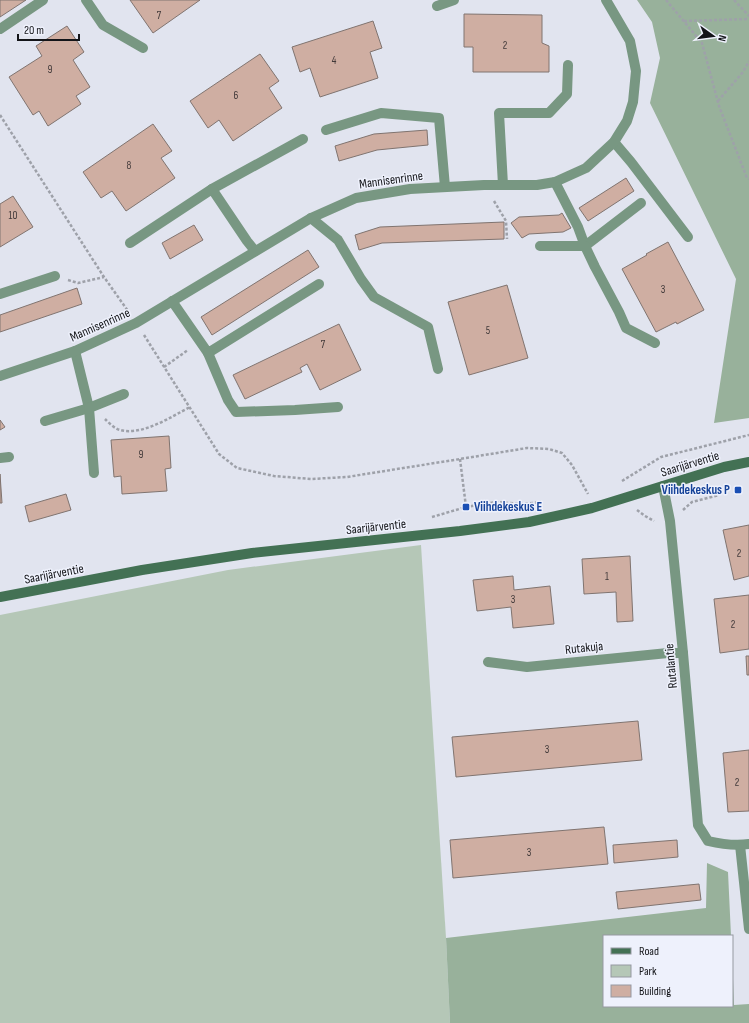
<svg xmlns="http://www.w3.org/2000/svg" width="749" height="1023" viewBox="0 0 749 1023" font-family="'Sofia Sans Condensed',sans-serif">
<rect width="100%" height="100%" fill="#e1e4ef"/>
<polygon fill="#b5c7b7" points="421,545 446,938 450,1023 0,1023 0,615 228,570"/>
<g fill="#98b19b">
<polygon points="637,0 749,0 749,418 714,423 736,279 650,103 660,58 652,22"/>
<polygon points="707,863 728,872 731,936 604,936 604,1006 732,1006 732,953 734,1005 749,1004 749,1023 450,1023 446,938 706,908"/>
</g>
<g fill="#cfaea2" stroke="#807470">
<polygon points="0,0 26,0 0,17"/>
<polygon points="130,0 200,0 153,33"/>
<polygon points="464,14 542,15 542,43 549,46 549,72 473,72 473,47 464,47"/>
<polygon points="373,21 382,48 370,52 378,78 320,97 310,68 300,72 292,47"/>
<polygon points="67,26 84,52 73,60 90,87 76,96 81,104 48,126 39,111 33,115 9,77 42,56 36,46"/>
<polygon points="260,54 279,81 269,88 282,108 233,141 219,120 208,128 190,101"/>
<polygon points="153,124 172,151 161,158 175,178 126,211 112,191 101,198 83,172"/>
<polygon points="427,130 428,145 377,150 339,161 335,146 374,134"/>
<polygon points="626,178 634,191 588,221 579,208"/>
<polygon points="13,196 33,227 0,247 0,204"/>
<polygon points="562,213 571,228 563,232 529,234 522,238 511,223 519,217 559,215"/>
<polygon points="504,222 504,239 382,243 359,250 355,235 380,227"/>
<polygon points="194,225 203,240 170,259 162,243"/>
<polygon points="668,242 704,310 677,324 676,322 656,332 622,269 647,255 646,254"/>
<polygon points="308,250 319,267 212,335 201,317"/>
<polygon points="507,285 528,358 469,375 448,302"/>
<polygon points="77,288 82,304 0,332 0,315"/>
<polygon points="339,324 361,370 320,390 307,364 300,368 302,372 245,399 233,375"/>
<polygon points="0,420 5,427 0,430"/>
<polygon points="169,436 171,468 165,469 167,491 122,494 121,476 114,477 111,440"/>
<polygon points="0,474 2,503 0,503"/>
<polygon points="66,494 71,510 29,522 25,506"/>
<polygon points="749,525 749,576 734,580 723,530"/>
<polygon points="630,556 633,621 617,622 616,592 584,594 582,559"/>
<polygon points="513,576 514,590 550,586 554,624 513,628 511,607 477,611 473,580"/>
<polygon points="749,595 749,649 720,653 714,599"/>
<polygon points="746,656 749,656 749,675 747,675"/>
<polygon points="638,721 642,760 456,777 452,737"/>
<polygon points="749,750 749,811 728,812 723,753"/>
<polygon points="604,827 608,864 453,878 450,840"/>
<polygon points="677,840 678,857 614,863 613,845"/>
<polygon points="699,884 701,900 618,909 616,892"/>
</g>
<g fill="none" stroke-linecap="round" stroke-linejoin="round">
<g stroke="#9ea1a9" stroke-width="2.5" stroke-dasharray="3 2" stroke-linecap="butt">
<polyline points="666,0 702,43 719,106 747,178 749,179"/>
<polyline points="734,0 749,16"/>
<polyline points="684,21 749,19"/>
<polyline points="718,101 743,72 749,61"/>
<polyline points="0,115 104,277 128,311"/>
<polyline points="494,201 506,221 507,239"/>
<polyline points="68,280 78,283 104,277"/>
<polyline points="144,335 219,454 237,468 274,476 311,479 347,477 460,459 527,448 549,449 562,453 572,465 588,494"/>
<polyline points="164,367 188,350"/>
<path d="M105 419C109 423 115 429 120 430 142 436 171 417 190 407"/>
<polyline points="460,459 466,507"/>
<polyline points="622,481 661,457 749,435"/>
<polyline points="637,510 645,516 654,521"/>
<polyline points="683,510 692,502 719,495"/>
<polyline points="432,517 466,507 496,502 523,504 541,502"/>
</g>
<g stroke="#789782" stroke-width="10">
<polyline points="86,0 103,25 143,48"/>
<polyline points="437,6 454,0"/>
<polyline points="0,29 43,0"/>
<polyline points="326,130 381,113 439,118 445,187"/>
<polyline points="614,142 631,162 688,237"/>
<polyline points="555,182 578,227 585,246 641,203"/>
<polyline points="503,185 499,113 549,113 567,94 568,65"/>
<polyline points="212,189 303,139"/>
<polyline points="311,218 338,240 361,279 374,297 428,327 438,369"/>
<polyline points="130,243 212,189 247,241 255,251"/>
<polyline points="540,246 585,246 595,267 619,312 626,328 655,343"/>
<polyline points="0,294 55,276"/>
<polyline points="172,301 208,353 319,284"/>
<polyline points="208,353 228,400 236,412 295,410 338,407"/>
<polyline points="45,421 89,408 75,351"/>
<polyline points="0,458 9,457"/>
<polyline points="94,473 89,408 124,394"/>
<polyline points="740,845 749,929"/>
</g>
<g stroke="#789782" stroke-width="10">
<polyline points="0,376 75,351 136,323 311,218 356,198 410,189 484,185 537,185 555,182 586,168 614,142 627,121 633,102 636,71 630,41 606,0"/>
<path d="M663 486 670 521 683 653 698 825 708 841C721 844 735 846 749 844"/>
<polyline points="488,662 527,667 668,653 683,653"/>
</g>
<polyline stroke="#437154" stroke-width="10" points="0,597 142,570 252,553 460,531 529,522 592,508 724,467 749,462"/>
</g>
<g fill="#1a4fb4" stroke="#eef1fc" stroke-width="1.5">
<rect x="734" y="486" width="8" height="8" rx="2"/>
<rect x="462" y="503" width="8" height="8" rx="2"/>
</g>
<g text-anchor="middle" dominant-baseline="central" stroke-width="3" stroke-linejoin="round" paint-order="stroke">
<g font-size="11" fill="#423a3a">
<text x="159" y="15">7</text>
<text x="505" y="45">2</text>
<text x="334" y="60">4</text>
<text x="50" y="69">9</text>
<text x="236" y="95">6</text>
<text x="129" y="165">8</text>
<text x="13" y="215">10</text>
<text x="663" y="289">3</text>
<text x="488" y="330">5</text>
<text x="323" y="344">7</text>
<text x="141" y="454">9</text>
<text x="739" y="553">2</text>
<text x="607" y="576">1</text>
<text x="513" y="599">3</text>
<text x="733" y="624">2</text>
<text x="547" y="749">3</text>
<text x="737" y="782">2</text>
<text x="529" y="852">3</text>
</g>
<g font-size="13" fill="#131418" stroke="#eef1fc">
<text transform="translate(391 180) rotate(-8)">Mannisenrinne</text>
<text transform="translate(100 325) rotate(-24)">Mannisenrinne</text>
<text transform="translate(690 464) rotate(-17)">Saarijärventie</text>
<text transform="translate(376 527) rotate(-6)">Saarijärventie</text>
<text transform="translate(54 574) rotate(-11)">Saarijärventie</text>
<text transform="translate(584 648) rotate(-6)">Rutakuja</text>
<text transform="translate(671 666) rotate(-95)">Rutalantie</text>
</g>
<g font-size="13" font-weight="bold" fill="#164399" stroke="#eef1fc" text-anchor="end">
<text x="730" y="490">Viihdekeskus P</text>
<text x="474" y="507" text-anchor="start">Viihdekeskus E</text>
</g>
</g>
<rect x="603" y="935" width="130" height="72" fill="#eef1fc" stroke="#9699a1"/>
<rect x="611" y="948" width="20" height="6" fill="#437154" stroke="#9699a1"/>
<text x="639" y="955" font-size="12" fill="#131418">Road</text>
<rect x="611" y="965" width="20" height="12" fill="#b5c7b7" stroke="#9699a1"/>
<text x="639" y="975" font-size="12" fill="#131418">Park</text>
<rect x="611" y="985" width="20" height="12" fill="#cfaea2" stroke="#9699a1"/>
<text x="639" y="995" font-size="12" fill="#131418">Building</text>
<g transform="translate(713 36) rotate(104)" stroke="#eef1fc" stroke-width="3" paint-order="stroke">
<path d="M0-3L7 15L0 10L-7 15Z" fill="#131418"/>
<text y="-6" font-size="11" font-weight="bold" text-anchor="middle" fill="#131418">N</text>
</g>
<path d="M18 34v6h61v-6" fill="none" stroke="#131418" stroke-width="2"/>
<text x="24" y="34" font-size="12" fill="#131418" stroke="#eef1fc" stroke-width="3" paint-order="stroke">20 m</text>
</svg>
